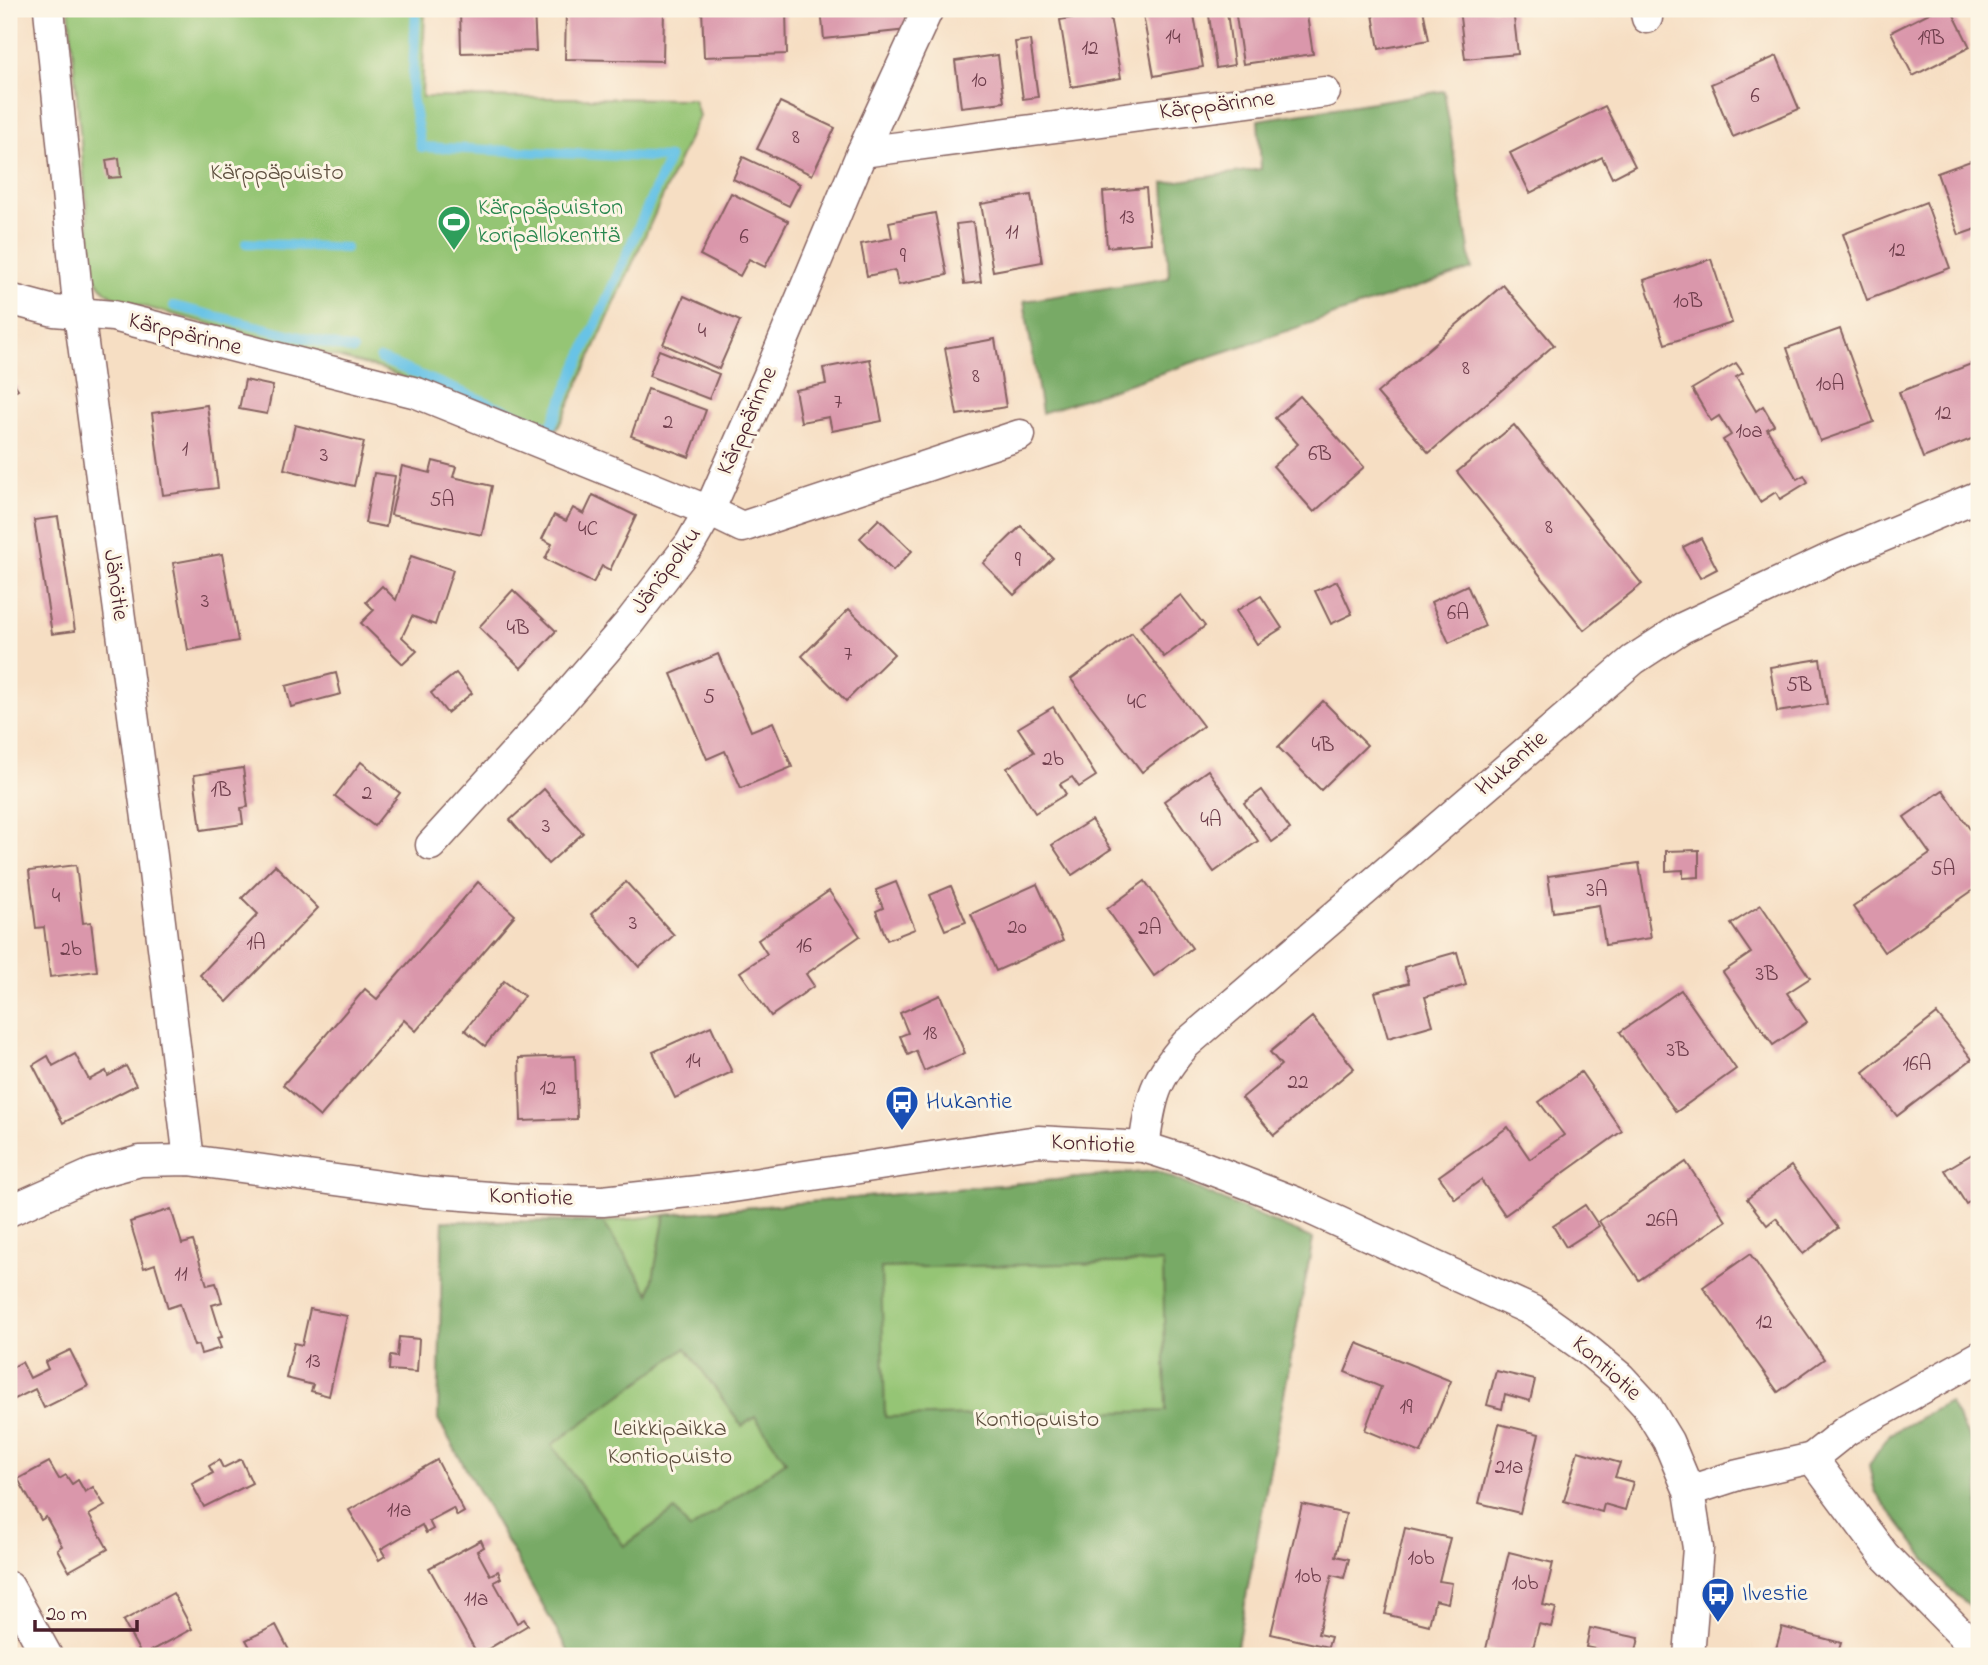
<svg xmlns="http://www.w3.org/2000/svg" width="1988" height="1665" viewBox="0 0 1988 1665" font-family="'Indie Flower',sans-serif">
<rect width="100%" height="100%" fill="#fcf5e5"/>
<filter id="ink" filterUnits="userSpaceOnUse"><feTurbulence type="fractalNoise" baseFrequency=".0143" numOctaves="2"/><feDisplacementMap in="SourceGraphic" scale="14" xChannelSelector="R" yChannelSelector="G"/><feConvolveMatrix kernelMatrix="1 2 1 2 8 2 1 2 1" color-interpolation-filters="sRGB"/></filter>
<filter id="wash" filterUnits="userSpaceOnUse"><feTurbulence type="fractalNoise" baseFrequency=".00686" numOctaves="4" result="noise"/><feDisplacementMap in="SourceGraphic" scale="28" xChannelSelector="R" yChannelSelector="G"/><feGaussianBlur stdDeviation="1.57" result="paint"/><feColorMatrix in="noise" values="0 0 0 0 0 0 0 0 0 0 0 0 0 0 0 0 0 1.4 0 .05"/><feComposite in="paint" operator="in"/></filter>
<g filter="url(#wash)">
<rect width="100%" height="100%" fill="#f6dec3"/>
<g fill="#95c574" stroke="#707250" stroke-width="2">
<polygon points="69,9 425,9 422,97 694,99 699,116 562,420 551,437 382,369 122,301 106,292 93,276"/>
<polygon points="1156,1171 1313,1239 1235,1656 571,1656 438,1419 443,1221 603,1222 665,1215"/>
</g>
<g fill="#78aa66" stroke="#616448" stroke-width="2" fill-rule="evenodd">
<polygon points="1444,91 1472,269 1042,413 1024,301 1169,278 1164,183 1261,169 1258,120"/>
<path d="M1156 1171 1313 1239 1235 1656H571L438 1419 443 1221 603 1222 650 1294 665 1215ZM1163 1262 1166 1411 885 1417 881 1268ZM686 1348 742 1426 755 1417 786 1461 690 1530 675 1510 624 1546 552 1445Z"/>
<polygon points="1949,1402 1979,1456 1979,1613 1947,1587 1875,1492 1869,1465 1890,1434"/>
</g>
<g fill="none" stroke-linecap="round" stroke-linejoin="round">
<g stroke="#68c3e6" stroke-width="10">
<polyline points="246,243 346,248"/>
<polyline points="174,306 353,350"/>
<polyline points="380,359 550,428 669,158 421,147 412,96 416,9"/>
</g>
</g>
<g id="blocks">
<g fill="#da97ab">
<polygon points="460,9 534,9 536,51 461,53"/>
<polygon points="566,9 664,9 663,61 565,59"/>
<polygon points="702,9 786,9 787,54 704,57"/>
<polygon points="821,9 905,9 907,30 824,39"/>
<polygon points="1142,9 1193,9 1203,67 1154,76"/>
<polygon points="1235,9 1306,9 1313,54 1243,64"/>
<polygon points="1372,9 1423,9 1429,40 1379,49"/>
<polygon points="1459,9 1513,9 1518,54 1465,59"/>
<polygon points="1937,9 1951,9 1970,47 1913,76 1891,32"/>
<polygon points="1109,11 1121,78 1071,87 1060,20"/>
<polygon points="1227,12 1234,65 1216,68 1209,15"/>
<polygon points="1030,40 1038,97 1023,99 1015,42"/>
<polygon points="998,55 1004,102 961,107 955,61"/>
<polygon points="1777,56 1799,109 1733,137 1711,84"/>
<polygon points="780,102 835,128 812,175 757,149"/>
<polygon points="1605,106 1635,166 1612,178 1602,157 1530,193 1510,153"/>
<polygon points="743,157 800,184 789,206 733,179"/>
<polygon points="119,158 121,177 109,178 106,160"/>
<polygon points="1979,158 1979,228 1959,235 1937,173"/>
<polygon points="1146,188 1151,243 1107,247 1103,192"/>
<polygon points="731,193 788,221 765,267 749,259 740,276 700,255"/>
<polygon points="1031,195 1042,262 993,271 981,204"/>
<polygon points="1926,202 1950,268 1867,300 1843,234"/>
<polygon points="935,213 947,275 898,285 895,270 867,276 861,244 892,238 889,222"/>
<polygon points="973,222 981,282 964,284 956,224"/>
<polygon points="1711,259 1732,323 1665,344 1644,280"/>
<polygon points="1503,285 1554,345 1429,453 1377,393"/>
<polygon points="684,296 740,321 719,369 663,344"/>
<polygon points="1840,329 1874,422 1820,441 1787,348"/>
<polygon points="995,339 1006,407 957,415 945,348"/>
<polygon points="659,350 719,374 709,399 649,376"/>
<polygon points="870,359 882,421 832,431 829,417 801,422 795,390 826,384 823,368"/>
<polygon points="1979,361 1979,436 1923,458 1899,392"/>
<polygon points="1736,363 1743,373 1736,377 1756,411 1763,406 1774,425 1767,429 1797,479 1804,475 1808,482 1780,499 1776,492 1760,502 1723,440 1731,435 1719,416 1711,421 1692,389"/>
<polygon points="9,376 18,389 9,395"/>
<polygon points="245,380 273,386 267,414 239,409"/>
<polygon points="648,389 706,410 689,457 631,436"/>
<polygon points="1300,396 1364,467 1314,512 1273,466 1298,444 1275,418"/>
<polygon points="207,405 218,488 163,495 152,413"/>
<polygon points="295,425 364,442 354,486 284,469"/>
<polygon points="1514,425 1642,584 1584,630 1457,472"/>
<polygon points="433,461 456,467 453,477 492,486 482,535 391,515 402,466 430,473"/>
<polygon points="374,473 395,476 386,527 365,523"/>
<polygon points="593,495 636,516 610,570 602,566 593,583 545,559 552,544 542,539 554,515 566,521 573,508 584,514"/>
<polygon points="58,517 75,631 52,634 34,520"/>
<polygon points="879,519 912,551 893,571 860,538"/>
<polygon points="1021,526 1053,558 1014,595 983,563"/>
<polygon points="1701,538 1717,569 1700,578 1683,547"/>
<polygon points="222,554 238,641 188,650 173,563"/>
<polygon points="411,556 453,570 435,625 412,616 402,637 417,651 403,664 361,623 374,610 366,602 382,586 396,600"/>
<polygon points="1337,581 1352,614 1331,624 1315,591"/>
<polygon points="1467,585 1485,626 1449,643 1431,602"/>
<polygon points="513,590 556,631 521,668 479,627"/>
<polygon points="1181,595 1205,626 1164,657 1140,626"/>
<polygon points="1261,596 1282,628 1257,644 1236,611"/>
<polygon points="849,609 894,654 846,701 802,656"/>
<polygon points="1132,633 1203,726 1142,772 1071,679"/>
<polygon points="718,654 751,731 773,722 792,767 741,788 725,751 707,759 671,674"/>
<polygon points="1820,659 1827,704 1777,712 1770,667"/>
<polygon points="336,673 341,694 291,707 286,686"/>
<polygon points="456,673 472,693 447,713 431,693"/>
<polygon points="1323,701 1367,745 1321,790 1278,747"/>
<polygon points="1053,707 1096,776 1079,787 1072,777 1060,784 1066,794 1035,813 1007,768 1034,752 1018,728"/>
<polygon points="361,762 400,793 374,826 335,796"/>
<polygon points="243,768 248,807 241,808 243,824 201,830 194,775"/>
<polygon points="1208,770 1258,841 1214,872 1164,801"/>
<polygon points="544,789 583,833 548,864 510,820"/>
<polygon points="1262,790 1290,829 1272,842 1244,803"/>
<polygon points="1943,790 1979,842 1979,886 1884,952 1853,907 1930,854 1904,817"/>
<polygon points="1091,820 1111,849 1072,875 1052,845"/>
<polygon points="1699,850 1699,877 1683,878 1683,870 1666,871 1666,851"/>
<polygon points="1639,863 1651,938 1605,945 1599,905 1553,912 1548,876"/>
<polygon points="76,865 83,923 91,922 97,971 50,977 44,927 36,928 29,871"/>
<polygon points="275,865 318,908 227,1002 200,975 258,914 242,898"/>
<polygon points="1145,881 1192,948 1154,976 1107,909"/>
<polygon points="478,882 515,915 416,1031 404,1020 320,1117 283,1085 365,989 377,999"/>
<polygon points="626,882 674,935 639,967 591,914"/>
<polygon points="896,882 915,929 887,940 876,911 883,908 876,890"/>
<polygon points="1037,884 1063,941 996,971 971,914"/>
<polygon points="951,886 966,922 945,930 930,895"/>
<polygon points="829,891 860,936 806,974 814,986 771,1016 740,972 767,954 758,940"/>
<polygon points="1761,905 1810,978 1787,993 1807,1022 1773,1045 1723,972 1751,953 1731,924"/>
<polygon points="1457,952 1466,985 1425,997 1433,1025 1388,1038 1375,992 1409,983 1404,967"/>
<polygon points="504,981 524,996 485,1046 465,1030"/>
<polygon points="1681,990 1736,1069 1676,1112 1620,1032"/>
<polygon points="940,995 965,1053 924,1071 916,1051 908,1055 900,1036 908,1033 900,1013"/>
<polygon points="1937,1014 1972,1059 1897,1116 1863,1072"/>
<polygon points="1312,1017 1354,1068 1274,1135 1242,1098 1281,1065 1270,1052"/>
<polygon points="711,1026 732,1072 675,1098 653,1052"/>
<polygon points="75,1054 89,1080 106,1071 108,1076 126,1066 136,1085 63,1123 33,1065 48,1056 53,1066"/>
<polygon points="575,1056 577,1119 521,1121 519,1058"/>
<polygon points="1581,1072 1622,1131 1505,1215 1481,1180 1455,1199 1439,1176 1508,1127 1530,1159 1564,1135 1539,1102"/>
<polygon points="1979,1150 1979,1196 1966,1204 1945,1170"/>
<polygon points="1686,1162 1726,1221 1639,1280 1599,1221"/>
<polygon points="1791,1166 1838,1228 1803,1254 1776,1218 1767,1225 1747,1199"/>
<polygon points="1585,1205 1599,1226 1566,1247 1553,1226"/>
<polygon points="171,1209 182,1244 193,1241 207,1285 216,1283 222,1302 212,1305 222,1337 217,1338 221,1348 201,1354 198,1345 194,1346 180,1304 168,1308 155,1264 144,1268 130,1222"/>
<polygon points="1750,1254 1824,1359 1778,1392 1703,1287"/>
<polygon points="310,1309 347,1316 329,1396 311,1391 313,1385 286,1378 294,1343 302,1345"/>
<polygon points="399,1337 419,1339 417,1372 389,1370 390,1356 397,1357"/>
<polygon points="1357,1343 1451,1381 1421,1453 1365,1430 1381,1387 1345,1372"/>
<polygon points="70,1350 88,1386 44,1408 35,1389 9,1402 9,1369 22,1362 30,1378 48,1369 45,1362"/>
<polygon points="1496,1371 1535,1380 1530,1401 1505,1394 1502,1409 1487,1405"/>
<polygon points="1499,1424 1539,1434 1520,1513 1479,1503"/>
<polygon points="1578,1451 1620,1463 1615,1477 1633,1482 1625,1510 1604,1504 1602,1512 1564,1501"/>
<polygon points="241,1459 252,1483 204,1507 192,1484 213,1473 209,1466 219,1460 223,1468"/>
<polygon points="437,1460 464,1512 457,1516 453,1508 429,1521 433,1529 426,1533 422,1525 381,1549 385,1556 379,1560 349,1510"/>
<polygon points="49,1462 59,1479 66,1475 72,1484 78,1480 85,1492 93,1487 105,1506 89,1515 108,1549 69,1571 57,1549 62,1546 46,1517 41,1520 18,1479"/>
<polygon points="1302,1504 1346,1514 1336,1556 1349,1559 1344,1578 1332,1575 1318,1634 1331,1637 1328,1647 1271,1634"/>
<polygon points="1405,1528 1450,1538 1439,1581 1452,1583 1448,1603 1435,1600 1429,1625 1385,1614"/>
<polygon points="481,1540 484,1547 477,1551 490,1575 498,1571 501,1578 494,1582 517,1623 524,1619 528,1625 478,1655 429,1568"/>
<polygon points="1509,1552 1553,1563 1543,1605 1556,1608 1551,1627 1539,1624 1531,1656 1517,1656 1486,1649"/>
<polygon points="173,1593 192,1629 142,1656 123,1621"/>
<polygon points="276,1625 292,1656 255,1656 246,1640"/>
<polygon points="1782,1627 1841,1643 1837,1656 1774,1656"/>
<polygon points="1590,1628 1639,1638 1635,1656 1593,1656 1595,1649 1586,1647"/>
</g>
</g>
</g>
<g filter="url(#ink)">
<use href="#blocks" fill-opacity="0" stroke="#866260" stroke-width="2"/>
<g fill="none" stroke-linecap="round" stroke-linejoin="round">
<defs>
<g id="street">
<polyline points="49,9 79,314 151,848 189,1160"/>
<polyline points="1645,9 1647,18"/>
<polyline points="862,152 1325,92"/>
<polyline points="9,299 54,311 113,316 417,393 709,511 742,527 1020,435"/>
<polyline points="431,845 554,710 629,623 690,544 709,511 768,377 862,152 928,9"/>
<path d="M1144 1147C1151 1099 1153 1081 1186 1044L1633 660 1682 628 1829 559 1979 496"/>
<polyline points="9,1211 92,1174 140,1161 189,1160 424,1192 516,1199 603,1201 726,1188 1038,1141 1144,1147 1194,1163 1295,1202 1533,1311 1585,1348 1620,1377 1646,1405 1668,1441 1689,1491 1698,1548 1689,1656"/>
<polyline points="1812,1458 1847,1430 1979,1357"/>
<polyline points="1689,1491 1738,1475 1812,1458 1884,1555 1979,1652"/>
<polyline points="9,1587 47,1656"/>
</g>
</defs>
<use href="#street" stroke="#866260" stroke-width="33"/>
<use href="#street" stroke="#fff" stroke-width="30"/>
</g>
</g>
<defs>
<symbol id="stadium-pin" viewBox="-11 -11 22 30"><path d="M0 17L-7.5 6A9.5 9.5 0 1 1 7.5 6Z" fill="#2e9e5b" stroke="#fcf5e5"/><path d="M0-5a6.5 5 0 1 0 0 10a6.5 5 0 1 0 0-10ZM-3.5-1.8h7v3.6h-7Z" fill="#fff"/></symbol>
<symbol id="bus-pin" viewBox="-11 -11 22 30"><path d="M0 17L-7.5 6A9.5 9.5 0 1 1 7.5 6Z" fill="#1a4fb4" stroke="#fcf5e5"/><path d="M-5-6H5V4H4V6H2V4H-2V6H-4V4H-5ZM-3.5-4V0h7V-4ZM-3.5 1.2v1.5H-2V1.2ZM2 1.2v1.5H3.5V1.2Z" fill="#fff"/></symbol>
</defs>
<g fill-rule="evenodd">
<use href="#stadium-pin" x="435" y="203" width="38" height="52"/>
<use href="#bus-pin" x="883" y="1083" width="38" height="52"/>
<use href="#bus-pin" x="1699" y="1575" width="38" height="52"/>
</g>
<g text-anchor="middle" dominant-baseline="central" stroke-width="6" stroke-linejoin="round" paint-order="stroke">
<g font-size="21" fill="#6e3d4b">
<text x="1173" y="38">14</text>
<text x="1931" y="39">19B</text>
<text x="1090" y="49">12</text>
<text x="979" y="81">10</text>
<text x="1755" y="97">6</text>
<text x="796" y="138">8</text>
<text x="1127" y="218">13</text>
<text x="1012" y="233">11</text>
<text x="744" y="238">6</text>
<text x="1897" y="251">12</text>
<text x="903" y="257">9</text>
<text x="1688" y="302">10B</text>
<text x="702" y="332">4</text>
<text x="1466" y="369">8</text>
<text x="976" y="377">8</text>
<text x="1830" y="385">10A</text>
<text x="838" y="403">7</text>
<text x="1943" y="414">12</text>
<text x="668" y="423">2</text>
<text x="1749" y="432">10a</text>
<text x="185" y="450">1</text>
<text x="1320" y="455">6B</text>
<text x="324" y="456">3</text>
<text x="442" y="501">5A</text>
<text x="1549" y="528">8</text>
<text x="588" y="530">4C</text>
<text x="1018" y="561">9</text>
<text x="205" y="602">3</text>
<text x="1458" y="614">6A</text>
<text x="518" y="629">4B</text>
<text x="848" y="655">7</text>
<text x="1799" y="686">5B</text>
<text x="709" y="698">5</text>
<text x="1137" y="703">4C</text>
<text x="1323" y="746">4B</text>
<text x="1053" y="760">2b</text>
<text x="221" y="791">1B</text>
<text x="367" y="794">2</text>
<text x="1211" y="821">4A</text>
<text x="546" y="827">3</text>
<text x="1943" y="870">5A</text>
<text x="1597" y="891">3A</text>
<text x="56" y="897">4</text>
<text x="633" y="924">3</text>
<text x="1017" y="928">20</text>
<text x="1150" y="929">2A</text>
<text x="256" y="944">1A</text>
<text x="804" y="947">16</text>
<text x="71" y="950">2b</text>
<text x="1767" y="975">3B</text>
<text x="930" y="1034">18</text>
<text x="1678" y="1051">3B</text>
<text x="693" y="1062">14</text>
<text x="1917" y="1065">16A</text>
<text x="1298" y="1083">22</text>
<text x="548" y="1089">12</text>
<text x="1662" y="1221">26A</text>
<text x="181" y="1275">11</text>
<text x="1764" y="1323">12</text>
<text x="313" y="1362">13</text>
<text x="1406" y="1408">19</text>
<text x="1509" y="1468">21a</text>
<text x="399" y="1511">11a</text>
<text x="1421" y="1559">10b</text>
<text x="1308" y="1577">10b</text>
<text x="1525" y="1584">10b</text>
<text x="476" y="1600">11a</text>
</g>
<g font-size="24" fill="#4a1f2b" stroke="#fcf5e5">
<text transform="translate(1217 106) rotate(-7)">Kärppärinne</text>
<text transform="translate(185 335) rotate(14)">Kärppärinne</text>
<text transform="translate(748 421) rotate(-66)">Kärppärinne</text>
<text transform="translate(667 571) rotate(-54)">Jänöpolku</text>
<text transform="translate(115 585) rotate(82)">Jänötie</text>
<text transform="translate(1512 764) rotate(-41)">Hukantie</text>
<text transform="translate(1093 1145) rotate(3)">Kontiotie</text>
<text transform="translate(531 1198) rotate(2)">Kontiotie</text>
<text transform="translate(1606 1369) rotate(42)">Kontiotie</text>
</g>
<g font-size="24" fill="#605141" stroke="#fcf5e5">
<text x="277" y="173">Kärppäpuisto</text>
<text x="1037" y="1420">Kontiopuisto</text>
<text x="670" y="1429">Leikkipaikka<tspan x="670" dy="28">Kontiopuisto</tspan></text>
</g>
<g font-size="24" fill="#27864d" stroke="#fcf5e5" text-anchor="start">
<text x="478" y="208">Kärppäpuiston<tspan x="478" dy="28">koripallokenttä</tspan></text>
</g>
<g font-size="24" fill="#164399" stroke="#fcf5e5" text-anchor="start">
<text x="926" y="1102">Hukantie</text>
<text x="1742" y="1594">Ilvestie</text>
</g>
</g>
<rect width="1988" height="1665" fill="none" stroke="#fcf5e5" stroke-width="35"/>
<path d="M35 1620v10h102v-10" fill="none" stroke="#4a1f2b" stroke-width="3.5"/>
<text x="46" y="1620" font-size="21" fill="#4a1f2b" stroke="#fcf5e5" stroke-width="5" paint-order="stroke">20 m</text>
</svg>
